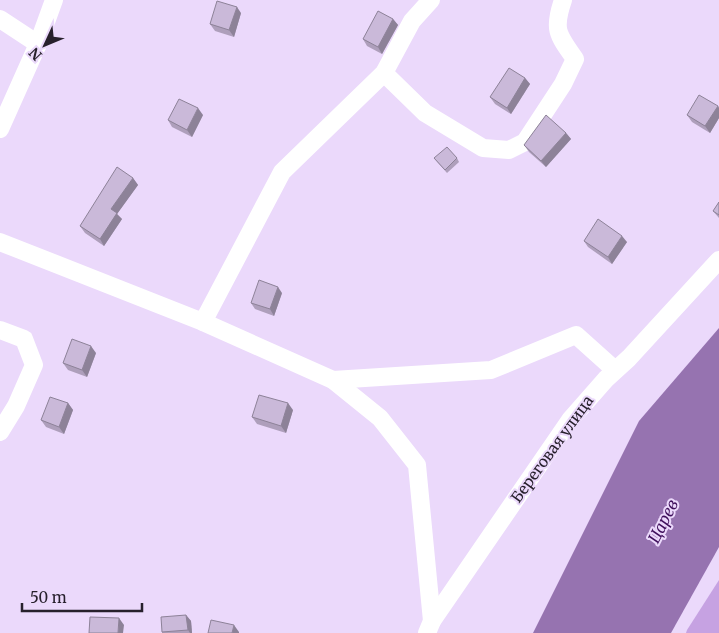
<svg xmlns="http://www.w3.org/2000/svg" width="719" height="633" viewBox="0 0 719 633" font-family="Merriweather,serif">
<rect width="100%" height="100%" fill="#ebd9fb"/>
<polygon fill="#c6a2e2" points="719,580 719,633 686,633 687,630"/>
<polygon fill="#9673b0" points="719,328 719,547 671,633 533,633 639,421"/>
<g fill="none" stroke-linecap="round" stroke-linejoin="round">
<g stroke="#fff" stroke-width="18">
<polyline points="0,19 38,44"/>
<path d="M384 73 425 113 483 148 509 150 525 142 563 84 575 59C557 34 553 29 563 0"/>
<polyline points="0,129 38,44 54,0"/>
<polyline points="0,242 203,322 282,172 384,73 412,21 431,0"/>
<polyline points="203,322 333,380 380,418 417,465 432,621"/>
<polyline points="0,330 24,339 34,365 16,406 0,432"/>
<polyline points="333,380 491,370 576,335 615,370"/>
<polyline points="427,633 432,621 570,420 606,379 629,358 719,260"/>
</g>
</g>
<g fill="#ae9fbb">
<polygon points="241,13 234,37 215,31 210,24"/>
<polygon points="393,19 398,25 382,54 367,46 363,39"/>
<polygon points="525,78 530,84 511,114 495,104 490,97"/>
<polygon points="718,106 719,108 719,118 710,133 692,122 687,115"/>
<polygon points="203,115 192,137 172,127 168,120"/>
<polygon points="566,133 571,139 546,167 529,152 524,145"/>
<polygon points="434,158 457,158 459,162 447,173"/>
<polygon points="133,178 138,185 117,214 122,219 104,246 85,233 80,226"/>
<polygon points="719,202 719,218 713,211"/>
<polygon points="584,241 627,242 612,264 588,247"/>
<polygon points="282,293 274,316 255,309 251,303"/>
<polygon points="96,353 87,377 68,370 63,363"/>
<polygon points="68,403 73,410 64,434 46,427 41,420"/>
<polygon points="293,410 286,433 257,424 252,417"/>
<polygon points="186,615 191,621 192,633 162,633 162,632"/>
</g>
<g fill="#8d8298">
<polygon points="237,7 241,13 234,37 229,30"/>
<polygon points="393,19 398,25 382,54 378,47"/>
<polygon points="525,78 530,84 511,114 507,108"/>
<polygon points="718,106 719,108 719,118 710,133 705,126"/>
<polygon points="198,108 203,115 192,137 187,130"/>
<polygon points="566,133 571,139 546,167 541,161"/>
<polygon points="133,178 138,185 117,214 122,219 104,246 100,239 111,209"/>
<polygon points="622,236 627,242 612,264 608,257"/>
<polygon points="278,287 282,293 274,316 270,309"/>
<polygon points="91,346 96,353 87,377 82,370"/>
<polygon points="68,403 73,410 64,434 59,427"/>
<polygon points="288,403 293,410 286,433 281,426"/>
<polygon points="186,615 191,621 192,633 190,633 188,630"/>
<polygon points="119,618 124,625 123,633 118,633"/>
<polygon points="234,625 239,632 239,633 232,633"/>
</g>
<g fill="#cab9d9" stroke="#8d8298">
<polygon points="217,1 237,7 229,30 210,24"/>
<polygon points="378,11 393,19 378,47 363,39"/>
<polygon points="509,68 525,78 507,108 490,97"/>
<polygon points="699,95 718,106 705,126 687,115"/>
<polygon points="179,99 198,108 187,130 168,120"/>
<polygon points="546,115 566,133 541,161 524,145"/>
<polygon points="447,147 457,158 445,170 434,158"/>
<polygon points="117,167 133,178 111,209 117,213 100,239 80,226"/>
<polygon points="719,202 719,215 713,211"/>
<polygon points="598,219 622,236 608,257 584,241"/>
<polygon points="259,280 278,287 270,309 251,303"/>
<polygon points="72,339 91,346 82,370 63,363"/>
<polygon points="259,395 288,403 281,426 252,417"/>
<polygon points="50,397 68,403 59,427 41,420"/>
<polygon points="186,615 188,630 162,632 161,617"/>
<polygon points="90,617 119,618 118,633 89,633"/>
<polygon points="211,620 234,625 232,633 208,633"/>
</g>
<g text-anchor="middle" dominant-baseline="central" stroke-width="4" stroke-linejoin="round" paint-order="stroke">
<g font-size="15" fill="#27202c" stroke="#ebd9fb">
<text transform="translate(552 449) rotate(-54)">Береговая улица</text>
</g>
<g font-size="16" font-style="italic" fill="#3f0f5b" stroke="#ebd9fb">
<text transform="translate(663 521) rotate(-63)">Царев</text>
</g>
</g>
<g transform="translate(45 45) rotate(226)" stroke="#ebd9fb" stroke-width="4" paint-order="stroke">
<path d="M0-4L9 19L0 12L-9 19Z" fill="#27202c"/>
<text y="-8" font-size="14" font-weight="bold" text-anchor="middle" fill="#27202c">N</text>
</g>
<path d="M22 603v8h120v-8" fill="none" stroke="#27202c" stroke-width="2.5"/>
<text x="30" y="603" font-size="15" fill="#27202c" stroke="#ebd9fb" stroke-width="4" paint-order="stroke">50 m</text>
</svg>
